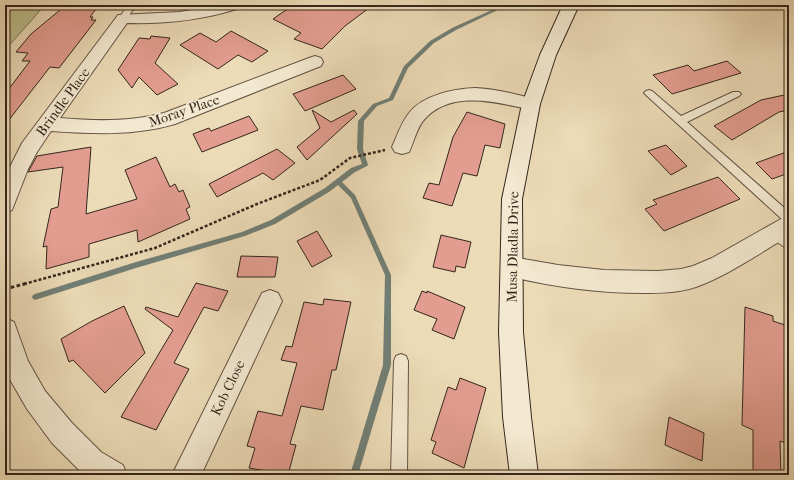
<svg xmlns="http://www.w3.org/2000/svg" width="794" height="480" viewBox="0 0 794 480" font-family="'IM FELL French Canon',serif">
<rect width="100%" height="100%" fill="#ecdbb7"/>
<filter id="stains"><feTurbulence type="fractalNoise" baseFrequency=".005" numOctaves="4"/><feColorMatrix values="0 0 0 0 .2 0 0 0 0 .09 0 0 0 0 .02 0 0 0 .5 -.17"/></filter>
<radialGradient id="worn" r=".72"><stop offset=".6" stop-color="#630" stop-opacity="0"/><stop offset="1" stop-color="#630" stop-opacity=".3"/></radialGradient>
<polygon fill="#bcbe8b" stroke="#787254" points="5,5 45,5 5,50"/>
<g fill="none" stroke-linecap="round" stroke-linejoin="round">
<polygon fill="#717f75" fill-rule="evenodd" points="503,5 508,5 456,30 434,43 408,68 393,100 377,106 364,121 363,149 368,165 367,166 355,172 342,182 355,195 391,275 391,365 358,475 350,475 383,365 385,275 351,198 338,185 329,192 275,224 245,236 136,268 35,300 33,299 32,297 33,295 35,294 136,262 242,232 271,220 325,188 351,168 362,164 357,149 358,121 373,104 389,98 404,66 430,41 452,28"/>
</g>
<g fill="#e29d90" stroke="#34261d">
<polygon points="66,5 99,5 90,17 93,17 91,20 96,20 59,68 50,67 5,125 5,94 30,61 22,61 28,53 16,52 31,34"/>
<polygon points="293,5 373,5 345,26 322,49 294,39 301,33 273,19"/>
<polygon points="231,31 268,51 252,62 238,55 218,69 180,45 200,33 216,42"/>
<polygon points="151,36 170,38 155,63 178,84 157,95 139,77 132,88 118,70 139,38 150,39"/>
<polygon points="727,61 741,73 672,94 653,75 688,65 694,71"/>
<polygon points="343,75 356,89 305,111 293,94"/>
<polygon points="789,94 789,110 779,112 732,140 714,126 761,100"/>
<polygon points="312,110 331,122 354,110 357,114 307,160 297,147 320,128"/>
<polygon points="467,112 505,124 500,148 485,145 477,176 463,173 452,206 423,198 429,183 439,185 453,137"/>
<polygon points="249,116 258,130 202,152 193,134 209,128 211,131"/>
<polygon points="666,145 687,166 671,175 648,151"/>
<polygon points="91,147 86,214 137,199 125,170 156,157 170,187 175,184 179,192 183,190 190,207 186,209 190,219 138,242 137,230 89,244 89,257 46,269 47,246 43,247 51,209 58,207 63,167 28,172 37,156"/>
<polygon points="277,149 295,163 273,180 263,173 217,197 209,184"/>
<polygon points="789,151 789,173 772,179 756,163"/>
<polygon points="718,177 740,199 664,231 645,209 657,204 653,200"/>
<polygon points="317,231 332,256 312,267 297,241"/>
<polygon points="441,235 471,242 465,268 456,266 455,272 433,267"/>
<polygon points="241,256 278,257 275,277 237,277"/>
<polygon points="196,283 228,291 218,311 204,307 174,363 189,369 156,430 121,417 173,330 145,309 146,307 178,317"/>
<polygon points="422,291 427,293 427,291 465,307 454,339 432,330 437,319 414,310"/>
<polygon points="324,299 351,302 336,370 332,370 323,410 301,406 290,444 296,445 288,475 249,468 255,448 247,446 258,411 282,416 297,363 281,360 286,346 292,347 304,302 323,305"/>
<polygon points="124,306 145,353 105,393 73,360 69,362 61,339 92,321"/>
<polygon points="745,307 773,316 773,321 788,326 789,444 780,441 781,475 753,475 753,430 742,425"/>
<polygon points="460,378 486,388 464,468 432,453 436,442 431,440 448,387 456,390"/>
<polygon points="669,417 704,433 702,461 665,445"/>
</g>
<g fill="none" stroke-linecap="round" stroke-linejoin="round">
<defs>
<g id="lane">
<polygon points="128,5 136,5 126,20 120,20 119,18"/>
<polygon points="649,90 652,91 681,116 733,92 739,92 741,94 739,96 687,122 789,212 789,224 785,222 646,95 644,93 646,91"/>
<path d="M776 227 780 228 789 236V249C782 247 773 239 770 232L772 228Z"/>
<polygon points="401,354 406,356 408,361 407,475 391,475 394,361 396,356"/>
</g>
<g id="street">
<path d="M219 5H243L240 8C203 20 167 24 127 23L60 118C95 121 130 122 164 113L309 58 315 56 321 58 323 62 321 66 175 124C134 136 93 134 51 131L37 152 28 169 12 210 5 213V177L22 143 118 15 180 12Z"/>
<path d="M475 88C496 89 517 94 537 100L540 104 537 108 531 110C497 102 449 89 423 121 416 130 414 142 409 152L402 154 395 152 392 147C397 136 401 123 409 113 423 95 453 89 475 88Z"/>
<path d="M789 216V236C758 254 729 275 696 287 678 293 660 293 642 293 598 293 555 287 512 277L504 274 501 267 504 260 512 257 558 265 604 270 658 271 681 269 693 266 712 258 781 219Z"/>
<polygon points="270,290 278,293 282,301 201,475 172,475 262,293"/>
<polygon points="5,318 14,322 28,361 45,391 72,423 101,452 123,465 127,475 86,475 81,472 52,443 27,409 8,376 5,369"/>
</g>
<polygon id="secondary" points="563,5 579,5 556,55 540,104 522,199 523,332 531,417 538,475 510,475 503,417 499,332 502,199 522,104 540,55"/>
</defs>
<use href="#lane" stroke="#625344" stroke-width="2"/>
<use href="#street" stroke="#625344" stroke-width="2"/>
<use href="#secondary" stroke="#34261d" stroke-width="2"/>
<polyline stroke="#34261d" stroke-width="2.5" stroke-dasharray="3 2" stroke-linecap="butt" points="24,284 155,248 257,204 320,180 350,158 385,150"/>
<polyline stroke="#34261d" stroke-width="3" stroke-dasharray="3.5 2.5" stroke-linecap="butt" points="5,289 28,283"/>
<use href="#lane" fill="#f3e8d0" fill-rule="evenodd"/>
<use href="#street" fill="#f3e8d0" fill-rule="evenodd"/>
<use href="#secondary" fill="#f3e8d0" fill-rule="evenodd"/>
</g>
<g text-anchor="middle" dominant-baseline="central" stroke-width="3.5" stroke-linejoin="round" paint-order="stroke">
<g font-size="14" fill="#34261d" stroke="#f3e8d0">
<text transform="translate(63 102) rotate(-54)">Brindle Place</text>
<text transform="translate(184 111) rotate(-19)">Moray Place</text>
<text transform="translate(513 247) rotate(-89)">Musa Dladla Drive</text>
<text transform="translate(228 388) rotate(-64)">Kob Close</text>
</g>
</g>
<rect width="794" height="480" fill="none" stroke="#ecdbb7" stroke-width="20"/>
<rect x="6" y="6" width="782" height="468" fill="none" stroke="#34261d" stroke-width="2"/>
<rect x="10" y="10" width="774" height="460" fill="none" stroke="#34261d"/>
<rect width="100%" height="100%" filter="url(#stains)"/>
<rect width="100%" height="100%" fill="url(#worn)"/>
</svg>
